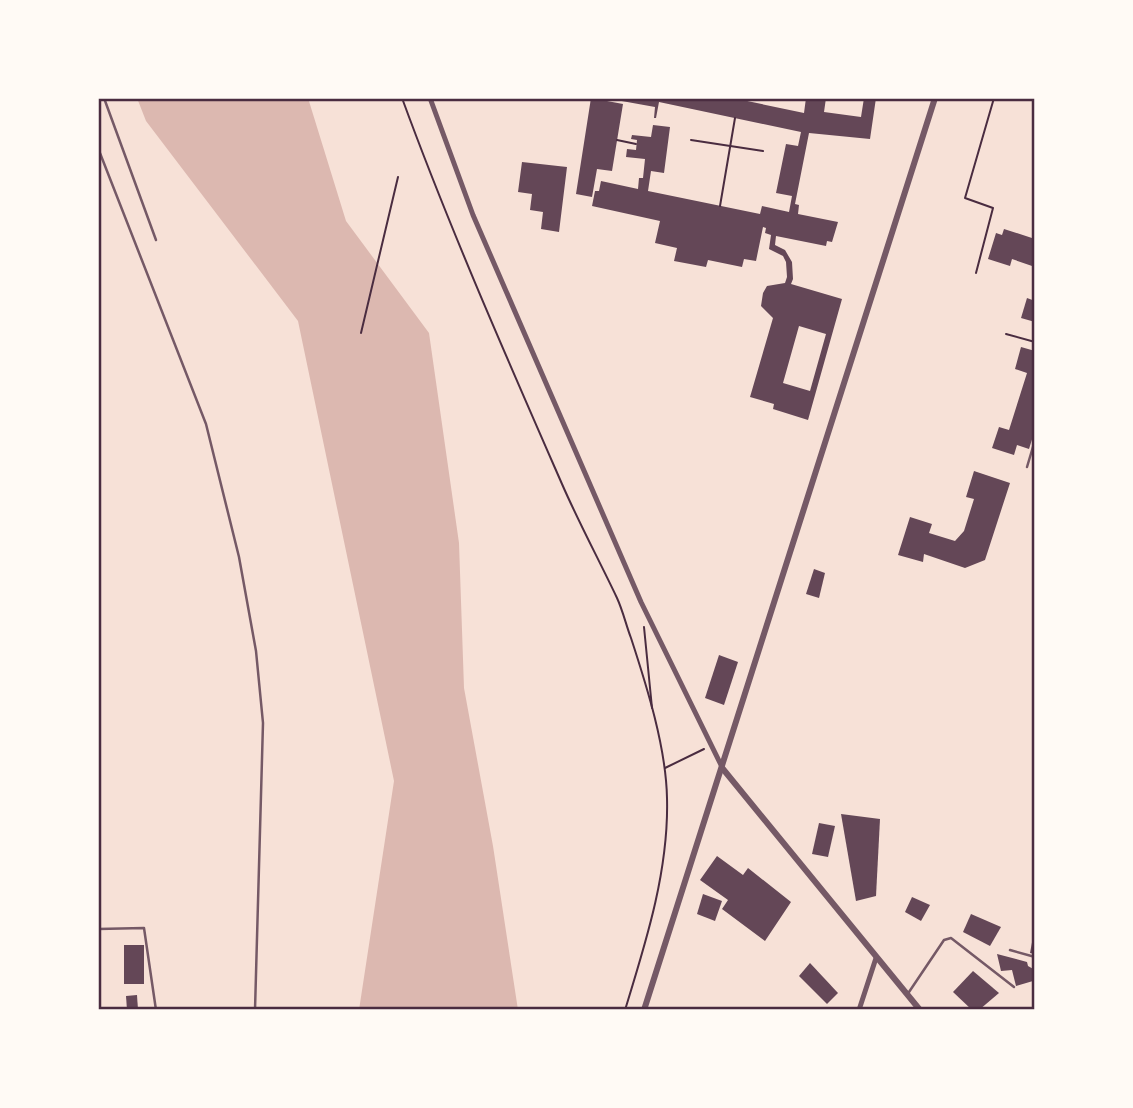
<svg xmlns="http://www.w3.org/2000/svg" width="1133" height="1108" viewBox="0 0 1133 1108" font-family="Commissioner,sans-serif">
<rect width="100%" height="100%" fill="#f7e1d7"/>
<polygon fill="#dcb8b0" points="137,98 308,98 346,221 429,333 459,543 464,688 493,846 518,1010 359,1010 394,781 298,321 146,121"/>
<g fill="#644757" fill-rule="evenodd">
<polygon points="591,98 623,104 612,171 597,169 592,197 576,194"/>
<path d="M605 98H733L804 113 806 98H826L824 112 861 117 864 98H876L870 139 809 133 795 204 799 205 798 214 838 222 832 242 827 241 826 246 776 236 775 245 785 250 792 262 793 279 791 284 842 299 808 420 773 409 774 404 750 397 773 318 761 306 763 293 767 286 785 283 787 277 786 262 783 256 769 249 771 235 765 233 766 228 763 227 756 261 744 259 742 267 708 260 706 267 674 261 677 248 655 243 660 221 592 206 595 191H599L601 181 638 189 639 178H643L645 159 626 157 627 149 636 150 637 140 631 139 632 135 651 137 653 125 670 127 664 173 651 171 648 191 760 214 762 206 789 212 792 196 776 193 786 144 798 146 801 132 659 102 656 118H654L655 107ZM799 326 826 334 810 391 783 383Z"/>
<polygon points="522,162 567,167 559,232 541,229 543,212 530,210 532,194 518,192"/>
<polygon points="1004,229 1035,239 1035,267 1012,259 1010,266 988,259 996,233 1002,235"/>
<polygon points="1027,298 1035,301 1035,322 1021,318"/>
<polygon points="1021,347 1035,351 1035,430 1029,449 1017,445 1014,455 992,448 999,427 1009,430 1027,373 1015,369"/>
<polygon points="974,471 1010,483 985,560 965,568 924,554 923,562 898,555 910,517 932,524 929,533 955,541 964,531 974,499 966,497"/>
<polygon points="814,569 825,573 819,598 806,594"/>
<polygon points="719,655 738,662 724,705 705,698"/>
<polygon points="841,814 880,819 876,896 856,901"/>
<polygon points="819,823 835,826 828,857 812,854"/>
<polygon points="717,856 743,875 748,868 791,902 765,941 722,909 728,900 700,880"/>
<polygon points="703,894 722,901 715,921 697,914"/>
<polygon points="912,897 930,905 921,921 905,912"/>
<polygon points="971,914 1001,927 990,946 963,932"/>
<polygon points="1034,932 1035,933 1035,954 1030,953"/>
<rect x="124" y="945" width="20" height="39"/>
<polygon points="997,954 1027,962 1028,966 1035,970 1033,981 1016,986 1012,970 1001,971"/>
<polygon points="810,963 838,993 827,1004 799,976"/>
<polygon points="973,971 999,993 979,1010 972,1010 953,992"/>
<polygon points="137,995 138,1010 127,1010 126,996"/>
</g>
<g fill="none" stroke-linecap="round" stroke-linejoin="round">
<g stroke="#4a2c40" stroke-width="2">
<path d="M402 98C450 229 506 356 562 484 579 523 599 560 617 598 623 611 626 625 631 638 647 687 666 747 667 798 669 870 646 942 625 1010"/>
<polyline points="739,99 739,98"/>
<polyline points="617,140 636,144"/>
<polyline points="691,140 763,151"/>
<polyline points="720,206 735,118"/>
<polyline points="976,273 993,208 965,198 994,98"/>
<polyline points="361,333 398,177"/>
<polyline points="1006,334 1035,342"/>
<polyline points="644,627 652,708"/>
<polyline points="665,768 704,749"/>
</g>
<g stroke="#755966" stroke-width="2.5">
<polyline points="104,98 156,240"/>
<polyline points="98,148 206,424 239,557 256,651 263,723 255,1010"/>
<polyline points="1027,467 1035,440"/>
<polyline points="98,929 144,928 156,1010"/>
<polyline points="1010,950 1035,957"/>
<polyline points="909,992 944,940 951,938 1014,987"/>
</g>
<g stroke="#755966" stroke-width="5">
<polyline points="430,98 473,215 641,602 723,769"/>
<polyline points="859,1010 876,958"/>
</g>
<g stroke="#755966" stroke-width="6">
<polyline points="723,769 920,1010"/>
<polyline points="644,1010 935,98"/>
</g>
</g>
<rect width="1133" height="1108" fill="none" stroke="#fffaf5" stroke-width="200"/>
<rect x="100" y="100" width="933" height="908" fill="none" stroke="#4a2c40" stroke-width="2.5"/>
</svg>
